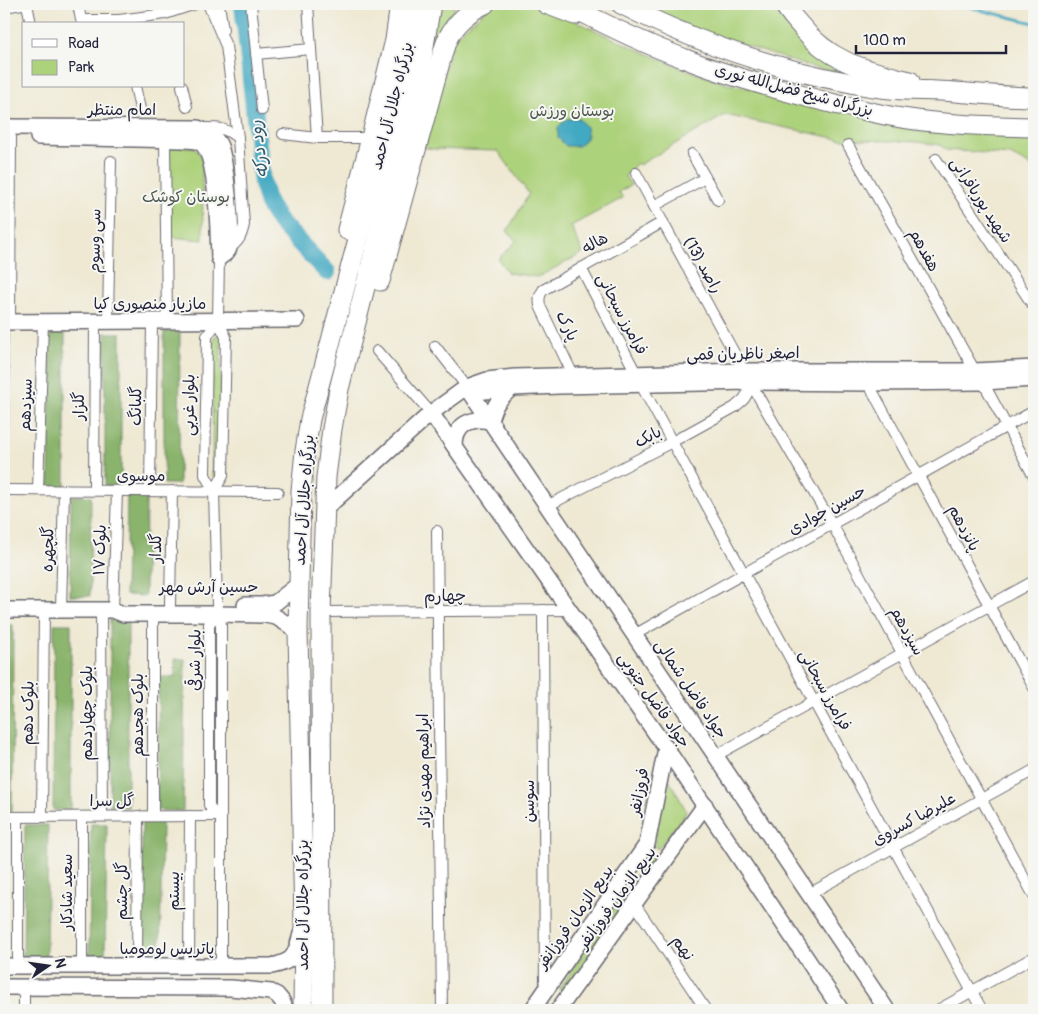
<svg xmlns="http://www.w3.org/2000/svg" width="1038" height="1014" viewBox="0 0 1038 1014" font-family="Pangolin,'Playpen Sans Arabic',sans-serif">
<rect width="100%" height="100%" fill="#f6f6f2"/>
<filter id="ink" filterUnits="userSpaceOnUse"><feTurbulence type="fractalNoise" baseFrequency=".02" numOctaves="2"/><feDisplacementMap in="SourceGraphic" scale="10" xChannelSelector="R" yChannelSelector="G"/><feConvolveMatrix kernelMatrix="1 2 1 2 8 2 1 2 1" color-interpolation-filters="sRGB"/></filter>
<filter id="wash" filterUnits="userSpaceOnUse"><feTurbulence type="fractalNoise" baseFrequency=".0096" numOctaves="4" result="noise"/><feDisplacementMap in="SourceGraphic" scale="20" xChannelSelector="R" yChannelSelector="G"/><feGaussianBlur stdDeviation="1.12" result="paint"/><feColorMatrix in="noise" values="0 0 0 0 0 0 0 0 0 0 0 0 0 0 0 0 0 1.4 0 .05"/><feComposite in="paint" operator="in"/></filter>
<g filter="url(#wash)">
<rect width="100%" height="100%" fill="#efe9d3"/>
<g fill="#add27c" stroke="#687a5c">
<polygon points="438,4 456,4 448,25 377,259"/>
<path d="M493 4H537L542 5C603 34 663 63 727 84L1034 132V172L1029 165 1010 155 946 150 940 145 917 142 839 139 725 115 639 165 637 163 625 176 631 185 619 192 623 198 571 226 583 253 538 277 508 273 498 259 516 241 507 231 529 194 498 151 433 149 422 147 453 38Z"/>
<polygon points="638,4 778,4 792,24 891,82 811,67 703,32"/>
<polygon points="169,146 194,147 202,157 203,240 171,237"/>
<polygon points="218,335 221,337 220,474 216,479 214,478 212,476 213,342 214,337"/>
<polygon points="217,621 216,714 213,712 213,623"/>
<polygon points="216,722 218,723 217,805 216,807 213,805 214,723"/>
<polygon points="662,776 667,776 686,810 685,814 658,849 655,847"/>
<polygon points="649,856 654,859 564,992 559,989"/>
</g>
<g fill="#8ab46c" stroke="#566b54">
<polygon points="164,331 180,331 179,484 164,484"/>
<polygon points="4,333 10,333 9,486 4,486"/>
<polygon points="50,333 65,333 65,487 49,486"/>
<rect x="105" y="333" width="16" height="153"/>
<polygon points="71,496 91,496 90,596 70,596"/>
<polygon points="127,496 146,496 145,596 125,595"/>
<rect x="110" y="620" width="18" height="187"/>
<polygon points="54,624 71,624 71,810 53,810"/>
<polygon points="4,625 13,625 12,812 4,812"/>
<polygon points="175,659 185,659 183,811 157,810 159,677 175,677"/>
<polygon points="142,822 162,823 160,963 141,963"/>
<polygon points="91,824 107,824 105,959 89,958"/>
<polygon points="25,825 48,825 46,958 23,958"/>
</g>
<polygon fill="#42a9c2" stroke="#32667e" points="578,118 586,127 587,137 579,146 566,146 558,138 558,127 567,119"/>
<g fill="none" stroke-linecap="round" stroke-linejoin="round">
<polyline stroke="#42a9c2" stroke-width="3" points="963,4 976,9 1034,23"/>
<polyline stroke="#42a9c2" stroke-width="18" points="243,4 262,183 268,204 278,220 327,272"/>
</g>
</g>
<g filter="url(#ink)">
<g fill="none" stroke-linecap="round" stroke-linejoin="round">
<defs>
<g id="street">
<polyline points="27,4 31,24"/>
<polyline points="78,4 81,20 119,20 165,14 195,4"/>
<path d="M208 4 226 46 238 138 244 225C241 238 239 241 229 249"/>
<polyline points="219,4 223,30"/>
<polyline points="251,4 262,110"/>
<polyline points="308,4 317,138"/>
<polyline points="4,7 22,4"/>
<polyline points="256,54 311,49"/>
<polyline points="135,86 140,109"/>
<polyline points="182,86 187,107"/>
<path d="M202 128C219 128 224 127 238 138"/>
<polyline points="283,134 317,138 371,138"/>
<polyline points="165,140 167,321"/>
<polyline points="848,145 975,371"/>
<polyline points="692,154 718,200"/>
<polyline points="936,159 1034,307"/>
<polyline points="636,173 744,371"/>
<polyline points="654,206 705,178"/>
<polyline points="581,268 636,373"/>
<polyline points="108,321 111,161"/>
<polyline points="10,322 11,137"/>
<polyline points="435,346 467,387"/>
<polyline points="377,351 431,413"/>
<path d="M573 375 540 306C539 299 539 296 543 290L663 222"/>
<polyline points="750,382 832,524 1034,896"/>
<polyline points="983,382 1034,477"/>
<polyline points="868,383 1034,688"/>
<polyline points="641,385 982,1010"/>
<polyline points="4,490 278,492"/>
<polyline points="38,490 43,322"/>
<polyline points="94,490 95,321"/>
<polyline points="150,491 152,321"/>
<polyline points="214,491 223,476 226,337 218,321 219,258"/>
<polyline points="547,506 672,442 735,407 744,399 747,394 750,382"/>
<polyline points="437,531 442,1010"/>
<polyline points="170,605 172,491"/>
<polyline points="217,605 214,491 205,475 207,336 218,321"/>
<polyline points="61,609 64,490"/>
<polyline points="101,610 102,816"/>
<polyline points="113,610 117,491"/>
<polyline points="543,610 545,990"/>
<polyline points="321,612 570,610"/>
<polyline points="153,614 153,816"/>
<polyline points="217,614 221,624 221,967"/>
<polyline points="217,614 209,624 209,805 212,811 220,816"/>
<polyline points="634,635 1034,411"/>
<polyline points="715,756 1034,581"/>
<polyline points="4,817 220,816"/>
<polyline points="18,817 18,966"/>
<polyline points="42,817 44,610"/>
<polyline points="82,817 82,966"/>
<polyline points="809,894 1034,770"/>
<polyline points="634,903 706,1010"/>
<polyline points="137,967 138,816"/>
<polyline points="189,967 190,816"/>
<polyline points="24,988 24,1010"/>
<polyline points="938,1010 1034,957"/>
</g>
<g id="secondary">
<path d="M4 127 198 128C207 131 214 135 219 144 225 155 234 236 229 248 228 253 223 255 219 258"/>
<path d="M38 137 184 140C190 140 197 140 202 144 218 158 218 236 219 258"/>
<polyline points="4,322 297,320"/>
<polyline points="467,387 887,1010"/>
<polyline points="476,392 512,388 559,386 750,382 868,383 983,382 1034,379"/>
<polyline points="431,413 666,748 841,1010"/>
<path d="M455 446C455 425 470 417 490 421 494 404 499 399 512 388"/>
<polyline points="325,509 431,413 467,387 487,380 515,377 744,371 975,371 1034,368"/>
<polyline points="245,605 262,605 275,603 299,584"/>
<polyline points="4,610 113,610 123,614 217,614 265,615 276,617 298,631"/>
<path d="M4 966H272C295 961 295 955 301 934"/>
<polyline points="4,987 231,988 271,992 277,995 282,1001 286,1010"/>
<polyline points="532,1010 647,844 666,748"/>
<polyline points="558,1010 705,805"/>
</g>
<g id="highway">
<polyline points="546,4 575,15"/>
<path d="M566 4C604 24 642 43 683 58 733 78 786 92 839 105 860 109 881 115 902 118 946 125 990 126 1034 127"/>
<path d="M621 4C691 40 768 67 846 82 860 85 875 88 890 89 912 91 933 90 955 92 981 94 1008 97 1034 97"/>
<path d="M784 4C788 12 794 18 800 25 830 63 866 70 910 81"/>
<polyline points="347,230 371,138 395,40 400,4"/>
<path d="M380 281 441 59C443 52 445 43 449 36 456 22 471 10 485 4"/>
<path d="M303 1010 304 924 298 631 301 491 305 451 310 419C328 354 344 289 362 225 382 151 404 79 415 4"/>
<polyline points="322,1010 321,612 326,477 332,429 339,389 410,112 420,71 431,4"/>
</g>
</defs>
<use href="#street" stroke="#6a6870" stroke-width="12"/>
<use href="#secondary" stroke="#6a6870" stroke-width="18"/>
<use href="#highway" stroke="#6a6870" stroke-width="21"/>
<use href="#street" stroke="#fff" stroke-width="10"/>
<use href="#secondary" stroke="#fff" stroke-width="15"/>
<use href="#highway" stroke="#fff" stroke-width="19"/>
</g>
</g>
<g text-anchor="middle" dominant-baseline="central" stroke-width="4" stroke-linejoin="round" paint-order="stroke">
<g font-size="16" fill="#22223b" stroke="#f6f6f2">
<text transform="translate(794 90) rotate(15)">بزرگراه شیخ فضل‌الله نوری</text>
<text transform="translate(392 106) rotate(-76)">بزرگراه جلال آل احمد</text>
<text x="122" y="110">امام منتظر</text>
<text transform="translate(981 200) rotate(57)">شهید پوربافرانی</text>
<text transform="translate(95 241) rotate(-89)">سی وسوم</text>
<text transform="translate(595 243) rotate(-29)">هاله</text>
<text transform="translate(924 250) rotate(61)">هفدهم</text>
<text transform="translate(703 265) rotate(61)">راصد (13)</text>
<text x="150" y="304">مازیار منصوری کیا</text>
<text transform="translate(622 314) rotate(62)">فرامرز سبحانی</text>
<text transform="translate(567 326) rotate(64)">پارک</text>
<text transform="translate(743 354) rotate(-1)">اصغر ناظریان قمی</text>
<text transform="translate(26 405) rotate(-88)">سیزدهم</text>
<text transform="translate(189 405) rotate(-89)">بلوار غربی</text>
<text transform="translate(79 406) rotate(-90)">گلزار</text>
<text transform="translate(136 406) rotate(-89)">گلبانگ</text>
<text transform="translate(648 437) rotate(-27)">بابک</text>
<text x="141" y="476">موسوی</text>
<text transform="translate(304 500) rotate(-86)">بزرگراه جلال آل احمد</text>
<text transform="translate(827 510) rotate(-29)">حسین جوادی</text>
<text transform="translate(964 528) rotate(62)">پانزدهم</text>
<text transform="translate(156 548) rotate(-89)">گلدار</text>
<text transform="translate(48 549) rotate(-89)">گلچهره</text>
<text transform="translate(100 550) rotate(-88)">بلوک ۱۷</text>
<text x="209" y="587">حسین آرش مهر</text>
<text transform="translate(445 596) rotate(-1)">چهارم</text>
<text transform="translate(907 631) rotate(61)">سیزدهم</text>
<text transform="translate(195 660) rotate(-89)">بلوار شرقی</text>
<text transform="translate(691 689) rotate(56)">جواد فاضل شمالی</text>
<text transform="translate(825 690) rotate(61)">فرامرز سبحانی</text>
<text transform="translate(654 700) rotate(55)">جواد فاضل جنوبی</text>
<text transform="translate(28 713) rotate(-89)">بلوک دهم</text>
<text transform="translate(87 713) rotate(-90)">بلوک چهاردهم</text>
<text transform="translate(138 715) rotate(-90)">بلوک هجدهم</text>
<text transform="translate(424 771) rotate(-91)">ابراهیم مهدی نژاد</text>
<text transform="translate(639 792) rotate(-79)">فروزانفر</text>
<text x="112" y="801">گل سرا</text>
<text transform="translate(529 801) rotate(-90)">سوسن</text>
<text transform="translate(914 819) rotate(-29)">علیرضا کسروی</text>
<text transform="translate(122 891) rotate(-90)">گل چشم</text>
<text transform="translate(174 891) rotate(-90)">بیستم</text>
<text transform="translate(67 892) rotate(-90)">سعید شادکار</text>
<text transform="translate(617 898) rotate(-54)">بدیع‌ الزمان فروزانفر</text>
<text transform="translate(303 905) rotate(-90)">بزرگراه جلال آل احمد</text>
<text transform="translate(575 917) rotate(-55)">بدیع الزمان فروزانفر</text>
<text transform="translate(683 948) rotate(56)">نهم</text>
<text x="167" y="949">پاتریس لومومبا</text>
</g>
<g font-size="16" fill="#4c574e" stroke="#f6f6f2">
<text x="572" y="111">بوستان ورزش</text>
<text x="186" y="197">بوستان کوشک</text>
</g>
<g font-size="18" font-style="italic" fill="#2f5871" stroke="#f6f6f2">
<text transform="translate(259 149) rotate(-97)">رود درکه</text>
</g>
</g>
<rect width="1038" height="1014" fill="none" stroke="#f6f6f2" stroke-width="20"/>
<rect x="22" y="22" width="162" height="65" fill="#f6f6f2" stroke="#a1a1a9"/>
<rect x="32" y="39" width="25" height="8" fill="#ffffff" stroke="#a1a1a9"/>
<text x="68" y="48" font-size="15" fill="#22223b">Road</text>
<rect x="32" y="60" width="25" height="15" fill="#add27c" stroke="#a1a1a9"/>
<text x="68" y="72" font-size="15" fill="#22223b">Park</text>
<g transform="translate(48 966) rotate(77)" stroke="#f6f6f2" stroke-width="4" paint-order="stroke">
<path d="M0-4L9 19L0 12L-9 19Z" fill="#22223b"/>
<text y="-8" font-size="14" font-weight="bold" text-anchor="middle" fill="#22223b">N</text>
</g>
<path d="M856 45v8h150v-8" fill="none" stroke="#22223b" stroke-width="2.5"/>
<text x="863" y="45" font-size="15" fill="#22223b" stroke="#f6f6f2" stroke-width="4" paint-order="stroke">100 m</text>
</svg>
